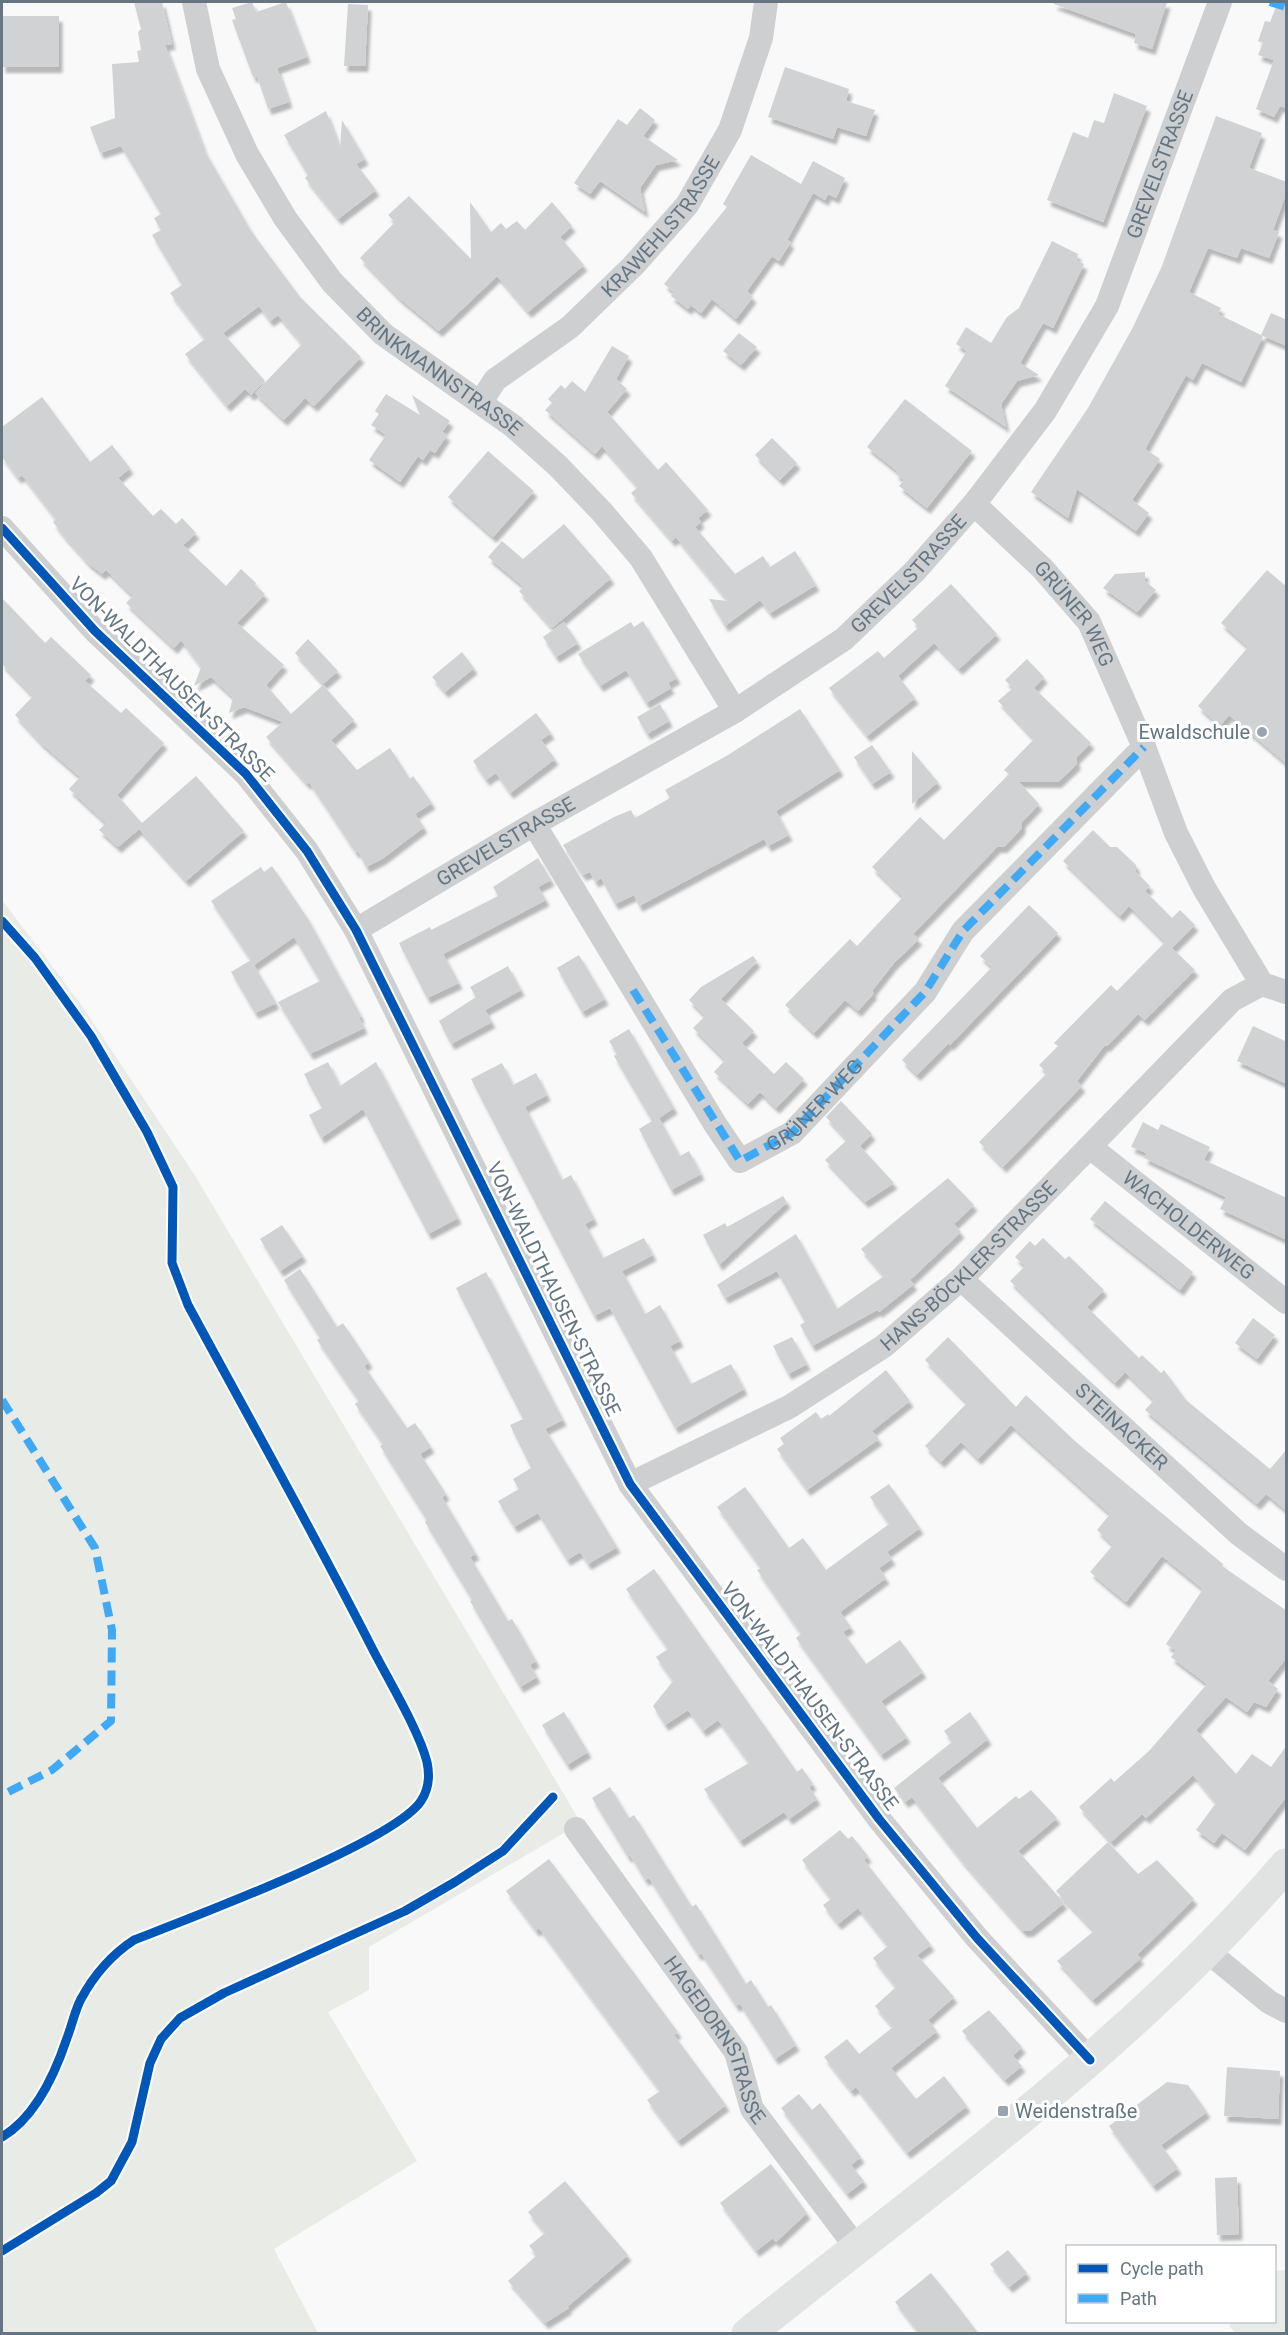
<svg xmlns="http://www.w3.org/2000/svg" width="1288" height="2335" viewBox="0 0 1288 2335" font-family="Roboto,sans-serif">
<defs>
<filter id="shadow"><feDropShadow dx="3.5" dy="6" stdDeviation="1.5" flood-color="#0004"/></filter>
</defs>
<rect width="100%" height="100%" fill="#f9f9f9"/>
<g fill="#e8ebe6">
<polygon points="2,900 82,1006 194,1174 581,1823 369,1947 369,1990 328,2012 417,2161 274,2249 318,2333 2,2333"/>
<polygon points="1286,2270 1286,2333 1236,2333 1229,2326 1232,2322 1274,2322 1275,2271"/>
</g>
<g fill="#d0d2d3" filter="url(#shadow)">
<polygon points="134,2 162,2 172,44 165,45 204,150 251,231 300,297 361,357 314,406 305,398 284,420 255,393 302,344 278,315 270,321 259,306 223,333 265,381 251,395 245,389 227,406 185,354 205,339 170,293 182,285 152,235 161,230 154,218 161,214 121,146 100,153 90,127 115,118 112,64 139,62 137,51 141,50 138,32 141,29"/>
<polygon points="252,2 256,12 286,2 307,57 277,68 289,102 268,109 257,76 253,77 232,20 236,19 232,8"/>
<polygon points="1054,2 1167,2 1152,49 1134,43 1136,34 1054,4"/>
<polygon points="1278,2 1287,2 1287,108 1280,106 1274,117 1256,109 1274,60 1258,55 1263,43 1258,41 1265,21 1270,22"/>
<polygon points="348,4 368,5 365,66 344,66"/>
<rect x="2" y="16" width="57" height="51"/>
<polygon points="785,67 849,89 846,101 875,110 866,136 837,127 833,139 768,117"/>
<polygon points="1114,93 1147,106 1103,222 1047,200 1073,132 1088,138 1094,120 1104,123"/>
<polygon points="640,108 655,120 643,136 678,160 656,165 640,188 645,212 600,181 590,194 574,183 618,119 627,125"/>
<polygon points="326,111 340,149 342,120 365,159 356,164 376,190 338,219 305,178 308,175 284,135"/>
<polygon points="1216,116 1262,133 1249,168 1287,182 1287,191 1273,230 1279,232 1269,258 1241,248 1237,258 1208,248 1189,292 1221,308 1218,314 1263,336 1241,382 1202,363 1193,380 1186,375 1145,449 1160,459 1132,500 1149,513 1136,531 1077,489 1068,518 1031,492 1088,408 1132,329 1162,266"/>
<polygon points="751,155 801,184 813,161 845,178 836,198 828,194 825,200 813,193 787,240 791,242 779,261 772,256 747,291 753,297 736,319 712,299 701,313 691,305 688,309 671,296 674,292 664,284 727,207 723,204"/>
<polygon points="409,196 471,259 470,202 491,232 501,223 506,229 517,221 525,230 552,202 572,226 560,237 584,265 528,312 497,276 439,331 398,297 360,258 395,222 388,215"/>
<polygon points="1052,241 1078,254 1076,260 1084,264 1053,328 1043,323 1020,363 1039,375 1017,381 1001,404 1006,427 945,386 967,351 956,344 966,327 991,343 1007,317 1019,308"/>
<polygon points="1271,313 1287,320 1287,346 1261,335"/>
<polygon points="739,333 757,347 741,365 723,351"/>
<polygon points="612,346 629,356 616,379 627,389 607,412 658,470 666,462 708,510 698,518 701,522 695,527 735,574 763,556 770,567 795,551 816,585 770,613 760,600 725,626 709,599 728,601 676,537 672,541 631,493 638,487 602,446 595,454 545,410 552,403 548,399 561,385 565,389 572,381 585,392"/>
<polygon points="386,394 420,415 412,395 450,421 442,432 447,435 435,453 430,450 423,460 418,456 400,482 369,460 386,435 371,425 379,414 375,411"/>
<polygon points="42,397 90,462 112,445 130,468 118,478 153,516 161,509 176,524 182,518 196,533 183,545 226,586 241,569 256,583 255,585 265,594 237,623 284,665 266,685 291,714 323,685 354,720 331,740 357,770 390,748 410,779 413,776 432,803 415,814 424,827 382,859 366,867 358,851 356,853 309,782 307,784 266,737 283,722 244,707 229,713 233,697 211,677 194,686 201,667 181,640 174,648 126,603 133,596 106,570 102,574 88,563 63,535 53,522 56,519 22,475 18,478 2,457 2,427"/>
<polygon points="905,399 972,451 927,508 899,486 904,480 895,473 897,471 867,447"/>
<polygon points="772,438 797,463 780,480 755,455"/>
<polygon points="488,451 534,491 493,537 448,497"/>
<polygon points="564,524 611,578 552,628 519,591 524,587 488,557 502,541 523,559"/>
<polygon points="1267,570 1287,587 1287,764 1229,715 1220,726 1198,706 1248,647 1221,623"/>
<polygon points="1145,572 1145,581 1156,590 1137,612 1103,588 1115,574"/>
<polygon points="951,584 997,634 959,669 934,643 898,676 915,698 867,736 829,688 878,651 884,658 919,627 912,620"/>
<polygon points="2,598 45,643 51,637 91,675 85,681 121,713 126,708 164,743 117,795 142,823 196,776 244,831 186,881 139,829 118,847 99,830 106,823 69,789 80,777 41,743 15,715 33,696 2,664"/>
<polygon points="643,621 677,678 668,683 671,688 646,703 626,670 600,686 578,654 631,622 634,627"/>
<polygon points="564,622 578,643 556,657 543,637"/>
<polygon points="308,639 338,671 323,684 295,653"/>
<polygon points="462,652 474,668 445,692 432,677"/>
<polygon points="1027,659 1044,677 1034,688 1091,743 1076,758 1077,764 1058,782 1019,782 1039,804 1022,822 1022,828 1004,847 997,847 913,934 919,939 894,963 872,991 874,993 858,1011 845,1000 814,1033 785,1005 850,939 857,946 903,897 872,867 920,817 944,840 1009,774 1004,770 1034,739 998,701 1013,688 1005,680"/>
<polygon points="660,704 669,721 647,734 637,717"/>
<polygon points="800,709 840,770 776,811 789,835 768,846 764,839 639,906 634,895 615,904 601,878 595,882 590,872 583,875 576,866 563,845 614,817 631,810 635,818 670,798 665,790 728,755"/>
<polygon points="536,713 551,733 541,740 555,759 510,793 496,773 486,780 473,761"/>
<polygon points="872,745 891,772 872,784 854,757"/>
<polygon points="912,751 938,782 912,804"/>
<polygon points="1093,830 1110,847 1117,847 1136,865 1136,872 1150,886 1145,891 1172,918 1180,910 1195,925 1172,948 1195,970 1145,1020 1138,1014 1107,1046 1105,1045 1077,1081 1082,1086 1003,1167 979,1142 1047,1073 1039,1065 1058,1046 1054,1043 1111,985 1117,991 1165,942 1129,906 1120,916 1063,861"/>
<polygon points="538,858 551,880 538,887 546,900 443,954 459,983 427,998 399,943 430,927 431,930 498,896 493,887"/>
<polygon points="272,866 308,919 361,1016 359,1017 364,1028 310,1054 278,1002 320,981 294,937 254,965 211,901 261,867 264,872"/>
<polygon points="1029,905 1058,933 950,1045 949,1043 917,1075 902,1060 992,967 980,956"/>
<polygon points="579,955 605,999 582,1012 557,968"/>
<polygon points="753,956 757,961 721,999 754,1031 742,1043 774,1074 786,1062 804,1079 776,1108 760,1092 748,1104 714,1072 725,1060 693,1028 705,1016 689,1000 701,987"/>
<polygon points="251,960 276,1003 255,1013 231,972"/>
<polygon points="508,966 521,990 485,1010 492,1022 451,1044 439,1021 476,997 470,987"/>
<polygon points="1253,1026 1287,1042 1287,1084 1237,1061"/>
<polygon points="629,1029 674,1108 659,1118 680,1156 689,1151 701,1174 671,1190 639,1129 652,1121 614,1056 617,1054 609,1041"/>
<polygon points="328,1062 340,1086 376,1062 458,1218 428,1234 363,1109 321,1138 309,1115 322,1108 304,1074"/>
<polygon points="502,1063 513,1085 536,1073 547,1095 525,1107 562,1180 571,1175 594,1219 585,1224 603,1258 644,1238 653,1255 622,1271 645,1314 660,1305 680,1341 670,1346 691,1384 731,1364 744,1389 675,1428 610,1308 594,1316 471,1079"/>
<polygon points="841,1101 872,1134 860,1146 894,1183 865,1202 825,1160 847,1140 826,1117"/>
<polygon points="1143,1122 1158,1130 1161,1124 1210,1147 1204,1160 1287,1198 1287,1240 1220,1209 1226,1197 1144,1158 1147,1153 1131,1147"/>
<polygon points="948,1178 974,1205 954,1224 961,1232 910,1280 914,1284 879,1312 877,1310 812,1346 800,1325 805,1322 777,1271 725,1298 717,1285 796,1234 837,1309 884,1276 861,1249"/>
<polygon points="783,1196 787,1202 719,1265 703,1235 725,1223 727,1227"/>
<polygon points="1105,1201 1193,1272 1180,1290 1090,1219"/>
<polygon points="282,1225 303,1256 280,1271 260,1239"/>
<polygon points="1043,1238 1065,1259 1069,1256 1104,1290 1087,1307 1139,1358 1142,1355 1161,1373 1164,1370 1186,1400 1270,1469 1287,1449 1287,1511 1266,1494 1257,1504 1145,1410 1154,1400 1125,1372 1115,1383 1010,1281 1025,1266 1015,1257 1030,1241 1035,1246"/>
<polygon points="300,1269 337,1327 343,1323 369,1362 364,1366 407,1428 415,1423 431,1447 420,1454 446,1494 442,1497 476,1554 470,1557 508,1621 512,1619 536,1661 530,1665 537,1677 520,1687 470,1601 472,1600 425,1522 427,1520 380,1446 383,1444 355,1404 359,1401 317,1340 320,1338 284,1280"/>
<polygon points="486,1272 563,1420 545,1429 617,1547 588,1564 580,1552 567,1560 538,1513 514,1527 498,1501 519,1489 513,1479 531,1468 510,1425 523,1419 456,1288"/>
<polygon points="1253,1318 1275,1335 1257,1359 1235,1343"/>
<polygon points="792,1337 807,1364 788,1374 773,1346"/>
<polygon points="948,1337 1016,1407 1026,1395 1076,1442 1223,1564 1222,1566 1287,1611 1287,1657 1268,1681 1278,1689 1266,1707 1254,1702 1247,1712 1226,1697 1196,1730 1236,1774 1252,1754 1271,1767 1287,1745 1287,1796 1245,1850 1222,1833 1214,1843 1196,1830 1216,1803 1193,1775 1146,1818 1142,1814 1111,1842 1079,1807 1111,1778 1114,1782 1149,1751 1207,1684 1171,1657 1176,1651 1166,1644 1203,1589 1162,1556 1126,1602 1110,1589 1090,1572 1113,1545 1097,1530 1110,1514 1011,1425 978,1459 961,1442 941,1462 925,1446 967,1403 925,1360"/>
<polygon points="886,1370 910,1401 872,1431 879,1439 807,1490 777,1449 784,1444 780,1438 816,1412 821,1419 828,1414 829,1416"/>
<polygon points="889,1484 920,1528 887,1552 892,1559 879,1568 886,1578 840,1612 851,1627 843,1632 866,1664 900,1640 923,1672 881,1701 907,1737 881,1755 796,1638 801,1634 757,1570 761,1568 717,1507 745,1487 789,1548 803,1538 826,1570 889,1524 870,1497"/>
<polygon points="654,1569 797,1772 802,1768 813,1784 809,1787 817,1799 789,1819 784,1812 740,1841 704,1789 749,1763 718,1720 703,1731 688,1710 665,1725 653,1706 673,1681 656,1657 668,1649 626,1589"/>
<polygon points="564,1712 588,1752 567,1765 542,1725"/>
<polygon points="970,1712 988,1739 938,1778 977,1828 1016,1796 1019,1799 1031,1790 1057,1818 1018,1851 1064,1903 1030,1931 1023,1931 962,1861 912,1797 905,1802 894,1788 952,1742 944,1731"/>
<polygon points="610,1787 629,1818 634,1815 692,1907 696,1904 746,1984 751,1980 768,2007 771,2005 796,2045 775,2059 740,2004 736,2006 701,1953 698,1955 649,1878 645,1880 630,1855 628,1857 592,1798"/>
<polygon points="840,1830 848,1839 852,1836 868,1856 864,1860 931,1945 917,1955 954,1997 928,2020 937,2031 891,2068 916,2099 944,2076 967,2106 907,2153 856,2087 851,2091 824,2057 847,2039 859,2054 893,2027 875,2006 896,1987 873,1958 888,1946 858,1908 838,1924 823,1905 831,1899 802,1860"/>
<polygon points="1108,1842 1138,1874 1157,1860 1194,1899 1137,1955 1141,1958 1093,2000 1057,1961 1094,1931 1056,1891"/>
<polygon points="549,1859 678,2032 674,2035 726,2105 678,2141 647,2100 660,2091 539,1928 536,1931 506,1891"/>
<polygon points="989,2010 1022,2047 1013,2056 1022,2066 1005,2080 962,2031"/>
<polygon points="1227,2067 1280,2071 1278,2119 1224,2116"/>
<polygon points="1167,2082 1188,2085 1207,2112 1161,2145 1178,2168 1153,2186 1109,2126"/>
<polygon points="799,2094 812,2110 820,2103 861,2157 851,2165 864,2181 847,2194 781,2108"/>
<polygon points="771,2164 807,2213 776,2242 773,2238 756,2251 720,2203"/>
<polygon points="1237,2177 1239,2234 1217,2235 1215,2178"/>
<polygon points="565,2181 628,2255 567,2307 569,2308 545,2323 508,2281 537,2255 529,2246 545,2233 528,2212"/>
<polygon points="1008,2250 1027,2273 1009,2287 990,2264"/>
<polygon points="931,2273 956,2304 979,2334 920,2334 895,2302"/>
</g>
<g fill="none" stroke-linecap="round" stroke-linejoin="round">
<g stroke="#cecfd0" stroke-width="24">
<path id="s1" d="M194 2 208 69 247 154 285 218 332 282 383 334 513 426 558 466 602 512 641 558 735 711"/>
<path id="s2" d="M481 402 495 380 570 327 633 266 687 205 730 130 761 38 766 2"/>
<path id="s3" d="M974 504 1042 568 1089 622 1144 747 1176 833 1204 888 1262 984 1286 992"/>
<polyline points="2,528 95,631 246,774 307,851 356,930 630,1484 879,1819 977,1938 1090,2060"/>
<path id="s4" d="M534 824 715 1124 740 1161 792 1133 925 992 963 931 1144 747"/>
<path id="s5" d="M356 930 534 824 735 711 844 639 915 571 974 504 1045 411 1107 306 1220 2"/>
<path id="s6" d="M1090 1147 1286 1302"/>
<path id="s7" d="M961 1279 1239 1534 1286 1569"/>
<path id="s8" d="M630 1484 789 1407 884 1346 961 1279 1232 1000 1262 984"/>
<path id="s9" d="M576 1829 736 2052 752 2109 856 2247"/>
<polyline points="1206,1950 1269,2002 1286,2011"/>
</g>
<path stroke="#e1e2e2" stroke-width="33" d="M748 2334C932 2186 1132 2045 1286 1865"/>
<g stroke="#3fa9f5" stroke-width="8" stroke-dasharray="15 8" stroke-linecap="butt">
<polyline points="1270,2 1286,7"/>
<polyline points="633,990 740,1161 792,1133 925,992 963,931 1144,747"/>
<polyline points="2,1400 95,1548 112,1630 111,1721 52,1770 2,1795"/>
</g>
<defs>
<g id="cycleway">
<polyline points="2,528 95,631 246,774 307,851 356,930 630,1484 879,1819 977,1938 1090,2060"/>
<path d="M2 921 35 958 91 1036 147 1132 173 1187 172 1263 188 1305C249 1418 312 1530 370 1644 386 1676 419 1730 427 1762 430 1776 429 1789 421 1801 394 1842 188 1919 134 1940 111 1955 94 1975 81 1999 75 2010 72 2025 67 2038 55 2074 36 2117 2 2137"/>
<polyline points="2,2251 96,2193 111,2181 132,2142 150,2063 161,2039 180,2018 224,1993 405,1911 455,1882 503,1851 553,1797"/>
</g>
</defs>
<use href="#cycleway" stroke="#fff" stroke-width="13"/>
<use href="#cycleway" stroke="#0057b8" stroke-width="9"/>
</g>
<g fill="#99a4ac" stroke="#fff" stroke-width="2">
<circle cx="1262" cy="732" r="6"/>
<rect x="997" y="2105" width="12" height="12" rx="3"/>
</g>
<g text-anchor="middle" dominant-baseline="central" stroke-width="6" stroke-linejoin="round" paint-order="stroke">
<g font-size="20" fill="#657683" stroke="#fff">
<text stroke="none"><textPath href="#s5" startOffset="1146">GREVELSTRASSE</textPath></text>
<text stroke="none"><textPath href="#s2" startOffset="254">KRAWEHLSTRASSE</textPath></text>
<text stroke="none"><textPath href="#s1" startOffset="456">BRINKMANNSTRASSE</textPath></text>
<text stroke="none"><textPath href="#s5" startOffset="660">GREVELSTRASSE</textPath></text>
<text stroke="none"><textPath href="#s3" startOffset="150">GRÜNER WEG</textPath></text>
<text transform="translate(172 679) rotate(45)">VON-WALDTHAUSEN-STRASSE</text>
<text stroke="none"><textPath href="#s5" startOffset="174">GREVELSTRASSE</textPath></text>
<text stroke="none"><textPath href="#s4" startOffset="489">GRÜNER WEG</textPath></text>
<text stroke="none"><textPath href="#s6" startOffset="126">WACHOLDERWEG</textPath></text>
<text stroke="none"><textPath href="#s8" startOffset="406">HANS-BÖCKLER-STRASSE</textPath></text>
<text transform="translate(554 1289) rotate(64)">VON-WALDTHAUSEN-STRASSE</text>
<text stroke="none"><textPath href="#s7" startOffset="218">STEINACKER</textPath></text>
<text transform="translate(810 1696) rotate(53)">VON-WALDTHAUSEN-STRASSE</text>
<text stroke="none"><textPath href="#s9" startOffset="254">HAGEDORNSTRASSE</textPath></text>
</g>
<g font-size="20" fill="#657683" stroke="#fff" text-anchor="end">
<text x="1250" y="732">Ewaldschule</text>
<text x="1015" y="2111" text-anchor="start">Weidenstraße</text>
</g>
</g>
<rect width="1288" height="2335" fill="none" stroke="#657683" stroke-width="6"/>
<rect x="1066" y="2245" width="210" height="78" fill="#ffffff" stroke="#c1c8cd" stroke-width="1.5"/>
<rect x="1078" y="2264" width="30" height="9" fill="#0057b8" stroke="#c1c8cd" stroke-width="1.5"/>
<text x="1120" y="2275" font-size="18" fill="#657683">Cycle path</text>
<rect x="1078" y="2294" width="30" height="9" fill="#3fa9f5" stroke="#c1c8cd" stroke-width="1.5"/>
<text x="1120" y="2305" font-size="18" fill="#657683">Path</text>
</svg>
